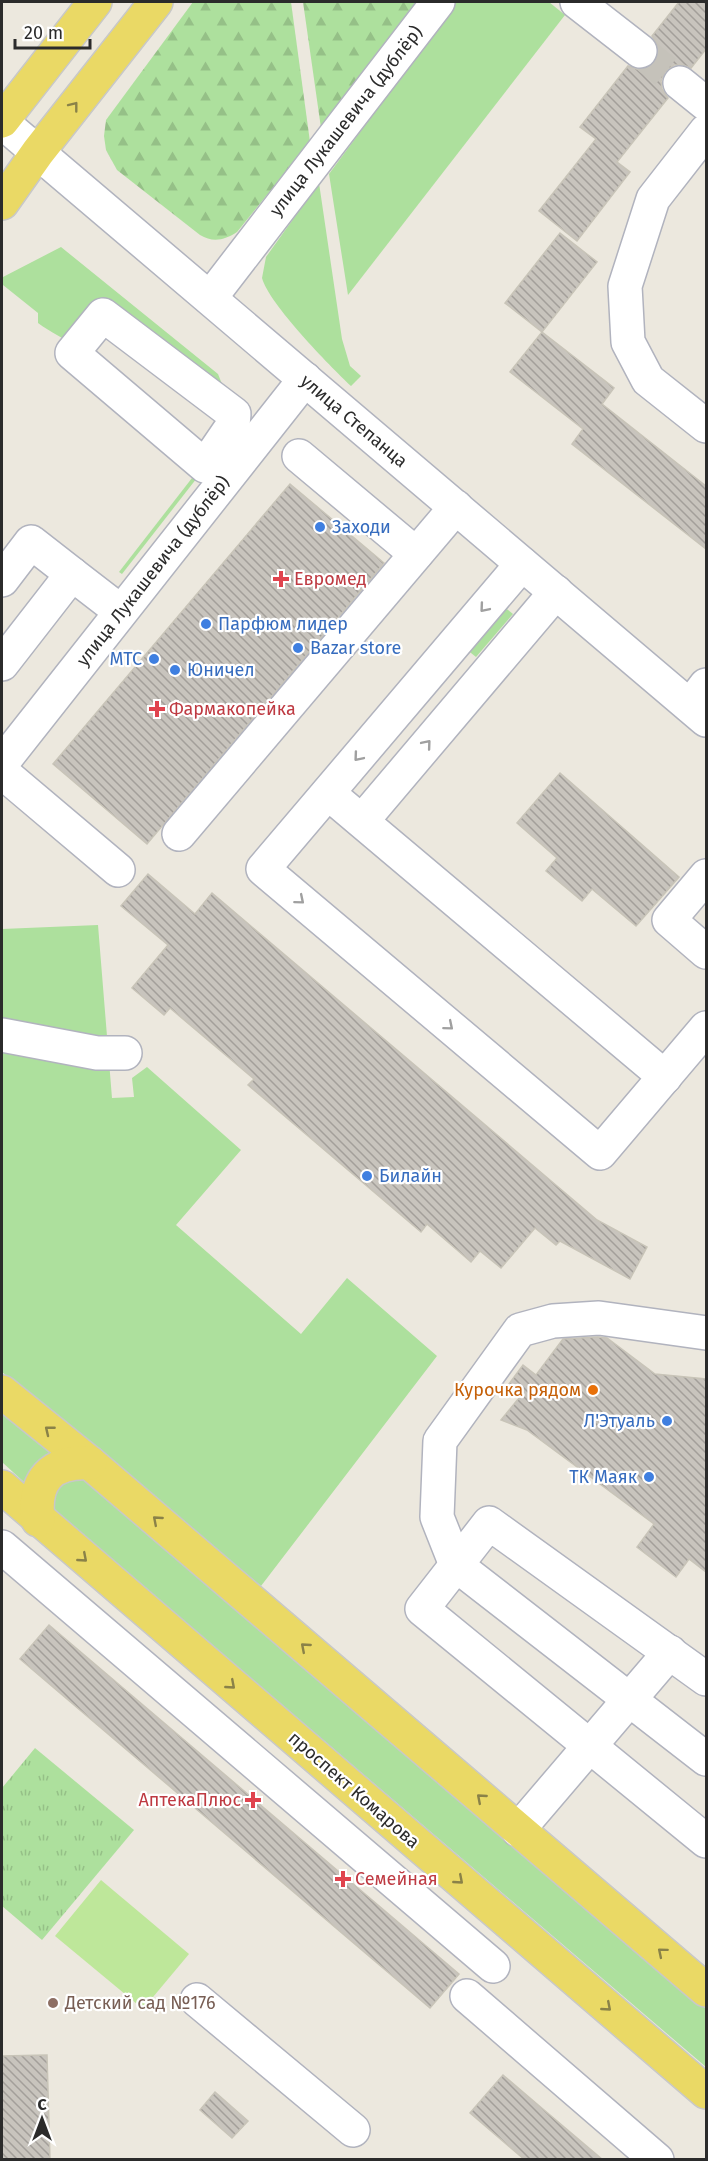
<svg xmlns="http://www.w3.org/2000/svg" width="708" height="2161" viewBox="0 0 708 2161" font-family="'Fira Sans',sans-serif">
<defs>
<pattern id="forest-firs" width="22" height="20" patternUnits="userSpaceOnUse" patternTransform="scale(1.5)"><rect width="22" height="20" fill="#ade09d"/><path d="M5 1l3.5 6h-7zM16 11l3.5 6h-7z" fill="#95c087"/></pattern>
<pattern id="park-tufts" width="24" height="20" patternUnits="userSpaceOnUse" patternTransform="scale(1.5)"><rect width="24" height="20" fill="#ade09d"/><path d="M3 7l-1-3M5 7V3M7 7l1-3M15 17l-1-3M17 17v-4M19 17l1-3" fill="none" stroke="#95c087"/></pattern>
<pattern id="building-back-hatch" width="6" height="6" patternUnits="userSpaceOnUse" patternTransform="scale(1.5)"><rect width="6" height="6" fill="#c8c4bd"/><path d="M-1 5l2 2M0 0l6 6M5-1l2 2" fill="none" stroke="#a39f9a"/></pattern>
</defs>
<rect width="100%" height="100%" fill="#ece8de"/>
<g fill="#ade09d">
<polygon points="456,2 549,2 565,15 348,295 329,174"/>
<path d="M319 183 342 339 350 366 361 376 351 386C330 366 269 304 262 278L266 257Z"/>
<path d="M61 247 218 374 228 399 104 315 76 348C64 337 51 333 38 323V313L3 285V277Z"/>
<polygon points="225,442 122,574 119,572 206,460"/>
<polygon points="503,606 513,614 476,657 466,649"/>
<polygon points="98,925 112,1098 134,1097 132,1078 147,1067 241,1150 176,1225 301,1334 347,1278 437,1356 261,1586 2,1372 2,929"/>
<polygon points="2,1411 90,1481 706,2009 706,2067 61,1516 2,1462"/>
</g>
<g fill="url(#forest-firs)">
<path d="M193 2H291L310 142 237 232C225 240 213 243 200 235L117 170 106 150 104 136 106 120Z"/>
<polygon points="303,2 418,2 321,128"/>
</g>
<polygon fill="url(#park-tufts)" points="35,1748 134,1830 42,1940 2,1906 2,1788"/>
<polygon fill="#bee79a" points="101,1880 189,1954 143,2009 55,1936"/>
<g fill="url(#building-back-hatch)" stroke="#c8c4b8" stroke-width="1.5">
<polygon points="679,2 706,2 706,49 691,68 683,65 674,65 665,72 661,81 662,89 668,98 617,162 630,172 577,241 539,211 596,139 580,127 628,66 637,69 646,69 655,62 659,53 658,45 652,36"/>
<polygon points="560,233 597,262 542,332 505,303"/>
<polygon points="542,332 614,388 602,404 706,486 706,549 572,444 583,429 510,372"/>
<polygon points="290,484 384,563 147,844 53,764"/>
<polygon points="560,773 679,877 636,926 592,889 582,901 546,871 557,858 517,823"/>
<polygon points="148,874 195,914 212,893 597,1220 647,1247 630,1279 560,1241 556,1245 535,1228 501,1268 480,1251 471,1262 427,1224 421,1232 248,1085 254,1079 170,1008 164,1015 132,988 168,945 121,906"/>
<polygon points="598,1337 607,1338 655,1374 706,1379 706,1572 689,1559 676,1577 637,1547 654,1524 527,1430 501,1420 519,1398 506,1388 523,1365 536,1375 563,1339"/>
<polygon points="49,1625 459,1974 430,2008 20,1659"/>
<polygon points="47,2055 50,2160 2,2160 2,2056"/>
<polygon points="503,2075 537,2104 603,2160 525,2160 470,2113"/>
<polygon points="215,2092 248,2121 232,2138 200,2110"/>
</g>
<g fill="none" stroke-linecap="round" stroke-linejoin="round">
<polyline stroke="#c5c2ba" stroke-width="33" stroke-dasharray="33 16" stroke-linecap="butt" points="640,51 680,83"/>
<defs>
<g id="minor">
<polyline points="577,2 640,51"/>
<polyline points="680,83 706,104"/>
<polyline points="2,122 706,720"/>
<polyline points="706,131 653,199 625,286 628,342 648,380 706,426"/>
<polyline points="210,298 438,2"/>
<polygon points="103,315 234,414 233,425 205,466 72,353"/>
<polyline points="299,456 416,554"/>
<polyline points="522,564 263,869 600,1153 706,1028"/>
<polyline points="2,580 31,542 72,574"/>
<polyline points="2,664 72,574 120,611"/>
<polyline points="690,706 706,685"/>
<polyline points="2,763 305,379"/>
<polyline points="2,772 118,870"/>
<polyline points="328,793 665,1077"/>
<polyline points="362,821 556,592"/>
<polyline points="179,834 456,507"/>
<polyline points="706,876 669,920 706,952"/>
<polyline points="2,1035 97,1053 125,1053"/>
<polyline points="706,1333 599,1318 553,1321 520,1330 440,1441 437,1517 456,1565 706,1759"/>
<polyline points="2,1547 493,1966"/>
<polyline points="706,1679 489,1523 422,1609 706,1841"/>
<polyline points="518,1830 670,1652"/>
<polyline points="467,1996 657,2160"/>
<polyline points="197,2000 353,2130"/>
</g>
<g id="major">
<polyline points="2,121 95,2"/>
<polyline points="2,203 38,152 156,2"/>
<polyline points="2,1392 90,1463 706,1990"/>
<polyline points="2,1487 706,2092"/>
<path d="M38 1520C33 1480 51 1461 90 1463"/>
</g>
</defs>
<use href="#minor" stroke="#b1b3be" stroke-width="36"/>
<use href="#major" stroke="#c8c8c8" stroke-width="36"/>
<use href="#minor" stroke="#fff" stroke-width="33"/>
<use href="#major" stroke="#ead965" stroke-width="33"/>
</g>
<defs><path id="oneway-chevron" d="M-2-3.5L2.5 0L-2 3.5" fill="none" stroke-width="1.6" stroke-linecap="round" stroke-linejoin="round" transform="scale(1.5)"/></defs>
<g stroke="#8a8248">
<use href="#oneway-chevron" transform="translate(74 106) rotate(-52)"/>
<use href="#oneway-chevron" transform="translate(49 1430) rotate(-141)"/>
<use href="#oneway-chevron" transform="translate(157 1520) rotate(-139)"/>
<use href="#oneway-chevron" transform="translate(83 1558) rotate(41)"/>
<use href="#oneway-chevron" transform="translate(305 1647) rotate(-139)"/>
<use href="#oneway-chevron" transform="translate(231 1685) rotate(41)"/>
<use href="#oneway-chevron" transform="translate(481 1798) rotate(-139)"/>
<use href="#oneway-chevron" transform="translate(459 1880) rotate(41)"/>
<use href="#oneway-chevron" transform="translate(662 1952) rotate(-140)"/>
<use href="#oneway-chevron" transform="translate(607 2007) rotate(41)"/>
</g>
<g stroke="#a0a0a0">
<use href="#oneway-chevron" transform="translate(484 608) rotate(130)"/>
<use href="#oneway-chevron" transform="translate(427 744) rotate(-50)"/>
<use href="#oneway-chevron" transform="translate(358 757) rotate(130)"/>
<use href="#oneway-chevron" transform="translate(300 900) rotate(40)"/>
<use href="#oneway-chevron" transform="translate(449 1026) rotate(40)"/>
</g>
<g fill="#3f7fe0" stroke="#fff" stroke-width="2">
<circle cx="320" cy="527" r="6"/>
<circle cx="206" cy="624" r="6"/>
<circle cx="298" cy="648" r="6"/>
<circle cx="154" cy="659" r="6"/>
<circle cx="175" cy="670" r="6"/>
<circle cx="367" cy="1176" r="6"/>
<circle cx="667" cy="1421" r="6"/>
<circle cx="649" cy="1477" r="6"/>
</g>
<g fill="#e0444e" stroke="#fff" stroke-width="2">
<path d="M278 570h6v6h6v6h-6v6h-6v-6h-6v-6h6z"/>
<path d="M154 700h6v6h6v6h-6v6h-6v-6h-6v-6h6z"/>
<path d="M250 1791h6v6h6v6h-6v6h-6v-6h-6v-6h6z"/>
<path d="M340 1870h6v6h6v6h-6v6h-6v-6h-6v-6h6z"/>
</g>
<circle fill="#e8710a" stroke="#fff" stroke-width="2" cx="593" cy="1390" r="6"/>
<circle fill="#8d6e63" stroke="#fff" stroke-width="2" cx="53" cy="2003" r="6"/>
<g text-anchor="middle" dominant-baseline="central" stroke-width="4.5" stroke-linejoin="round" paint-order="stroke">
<g font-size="18" fill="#2b2b2b" stroke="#fff">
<text transform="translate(346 121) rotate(-52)">улица Лукашевича (дублёр)</text>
<text transform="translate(354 421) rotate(40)">улица Степанца</text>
<text transform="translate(153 571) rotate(-52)">улица Лукашевича (дублёр)</text>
<text transform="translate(354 1790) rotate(41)">проспект Комарова</text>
</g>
<g font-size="18" fill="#366cbe" stroke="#fff" text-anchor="start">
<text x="332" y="527">Заходи</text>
<text x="218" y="624">Парфюм лидер</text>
<text x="310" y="648">Bazar store</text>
<text x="142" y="659" text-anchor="end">МТС</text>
<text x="187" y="670">Юничел</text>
<text x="379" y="1176">Билайн</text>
<text x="655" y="1421" text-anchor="end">Л'Этуаль</text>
<text x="637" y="1477" text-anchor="end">ТК Маяк</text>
</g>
<g font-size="18" fill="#be3a42" stroke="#fff" text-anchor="start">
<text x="294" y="579">Евромед</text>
<text x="169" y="709">Фармакопейка</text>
<text x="241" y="1800" text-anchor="end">АптекаПлюс</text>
<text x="355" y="1879">Семейная</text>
</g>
<g font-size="18" fill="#c56008" stroke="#fff" text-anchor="end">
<text x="581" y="1390">Курочка рядом</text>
</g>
<g font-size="18" fill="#785e54" stroke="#fff" text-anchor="start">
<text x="65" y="2003">Детский сад №176</text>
</g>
</g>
<rect width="708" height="2161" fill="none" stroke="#2b2b2b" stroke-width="6"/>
<g transform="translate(42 2119)" stroke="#ffffff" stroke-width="4.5" paint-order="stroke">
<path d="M0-4.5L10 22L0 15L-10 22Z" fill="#2b2b2b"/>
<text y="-9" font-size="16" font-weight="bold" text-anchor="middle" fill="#2b2b2b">С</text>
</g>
<path d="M15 39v9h75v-9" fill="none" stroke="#2b2b2b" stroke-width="3"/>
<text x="24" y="39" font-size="18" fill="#2b2b2b" stroke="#ffffff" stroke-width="4.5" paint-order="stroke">20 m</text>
</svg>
